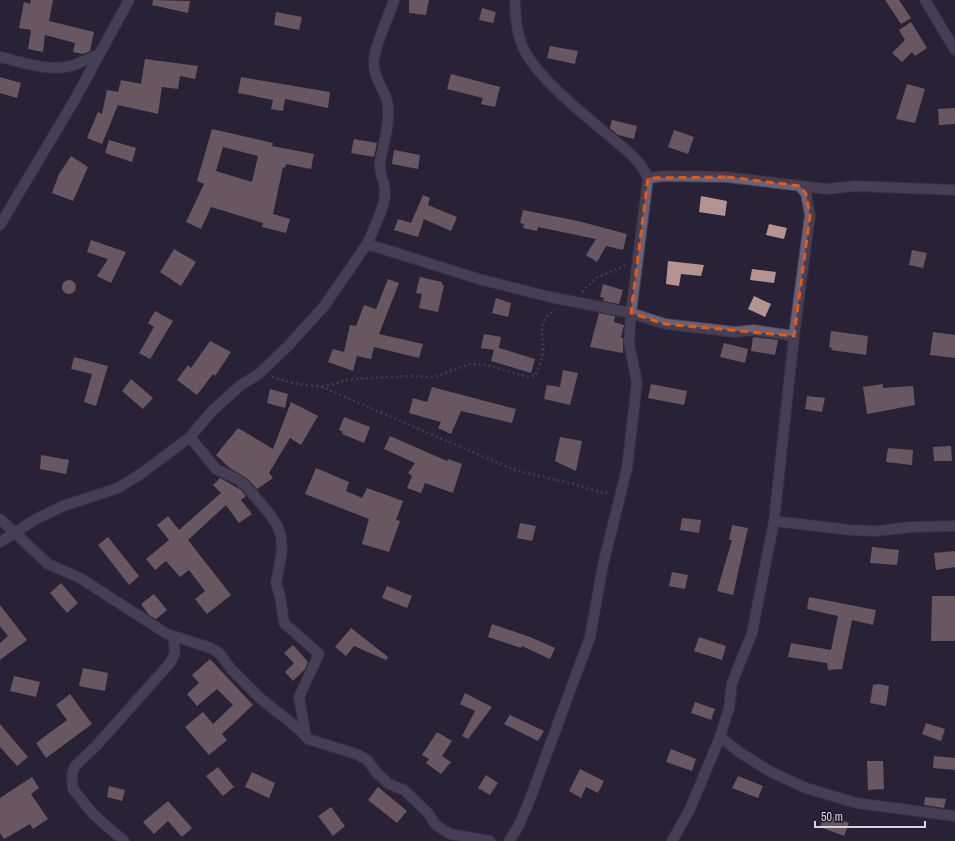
<svg xmlns="http://www.w3.org/2000/svg" width="955" height="841" viewBox="0 0 955 841" font-family="'Archivo Narrow',sans-serif">
<rect width="100%" height="100%" fill="#292237"/>
<g fill="#b49493" fill-rule="evenodd">
<polygon points="31,0 53,0 49,21 94,32 90,51 83,54 73,52 75,43 45,35 43,52 28,49 31,30 19,28 24,2 30,4"/>
<polygon points="153,0 190,1 188,13 152,5"/>
<polygon points="409,0 429,0 426,15 409,13"/>
<polygon points="885,0 899,0 911,18 901,24"/>
<polygon points="482,8 496,12 493,23 479,20"/>
<polygon points="276,12 302,17 299,30 274,25"/>
<polygon points="911,22 927,48 915,56 912,52 902,62 892,53 905,40 899,30"/>
<polygon points="550,46 578,51 575,64 547,58"/>
<polygon points="145,59 198,66 195,79 180,76 178,89 162,87 158,114 118,105 102,144 87,138 98,112 102,114 107,90 118,92 121,80 141,84"/>
<polygon points="451,74 500,87 495,107 481,104 483,98 447,89"/>
<polygon points="0,77 21,83 17,98 0,93"/>
<polygon points="241,77 330,92 328,108 285,99 283,111 271,109 273,100 238,93"/>
<polygon points="907,84 925,89 915,123 896,119"/>
<polygon points="955,108 955,124 939,125 938,109"/>
<polygon points="612,120 637,126 634,139 618,135 610,128"/>
<path d="M212 129 273 143 272 146 314 154 311 169 286 164 285 168 283 167 273 214 290 219 286 233 262 227 263 223 211 207 201 229 186 222 204 184 197 181ZM223 147 258 156 252 182 216 171Z"/>
<polygon points="674,130 694,137 688,154 668,147"/>
<polygon points="354,139 377,143 374,157 351,153"/>
<polygon points="109,140 136,148 132,162 105,153"/>
<polygon points="394,150 420,155 418,169 392,164"/>
<polygon points="71,156 88,167 73,201 52,193 59,174"/>
<polygon points="423,195 430,198 428,205 457,217 451,231 424,219 418,237 394,230 398,219 411,223"/>
<polygon points="701,196 727,201 725,216 699,212"/>
<polygon points="523,210 578,221 627,234 623,250 606,246 597,262 586,255 596,239 538,227 537,231 523,228 524,224 520,223"/>
<polygon points="769,224 787,228 784,239 766,235"/>
<polygon points="91,240 126,252 111,283 97,276 108,259 87,252"/>
<polygon points="174,249 196,262 181,286 160,272"/>
<polygon points="912,250 927,253 923,268 909,265"/>
<polygon points="668,261 704,265 701,276 681,274 679,286 666,284"/>
<polygon points="752,269 776,272 774,283 750,280"/>
<polygon points="420,277 442,282 442,285 444,285 438,312 419,308 422,294 416,293"/>
<polygon points="388,279 399,283 379,334 423,344 419,358 374,347 371,359 357,356 353,371 328,362 333,349 344,352 350,325 356,326 364,305 376,309"/>
<circle cx="69" cy="287" r="7"/>
<polygon points="603,284 623,290 619,304 603,301 604,298 600,297"/>
<polygon points="754,296 771,304 765,317 748,309"/>
<polygon points="496,298 511,303 508,317 492,313"/>
<polygon points="155,311 173,321 150,359 139,353 154,327 148,323"/>
<polygon points="599,313 615,316 614,322 624,325 621,337 623,338 623,353 590,347"/>
<polygon points="831,331 868,336 866,355 831,350 832,348 829,347"/>
<polygon points="933,332 955,335 955,358 930,355"/>
<polygon points="484,334 501,337 499,348 535,359 531,373 491,361 494,350 481,348"/>
<polygon points="753,337 778,340 775,355 751,351"/>
<polygon points="210,341 231,352 215,376 213,374 197,395 177,380 188,365 191,368"/>
<polygon points="724,343 748,349 745,363 720,357"/>
<polygon points="74,357 108,366 96,406 84,402 92,374 71,369"/>
<polygon points="563,370 578,373 570,405 544,399 547,385 560,387"/>
<polygon points="131,379 153,398 143,409 122,391"/>
<polygon points="651,384 687,391 684,405 648,398"/>
<polygon points="883,384 883,388 913,386 915,405 867,414 863,387"/>
<polygon points="432,387 516,409 512,423 461,411 451,434 438,428 441,422 409,413 413,398 427,402"/>
<polygon points="270,389 288,394 285,408 267,403"/>
<polygon points="807,396 825,398 822,412 805,409"/>
<polygon points="291,402 318,416 301,445 290,438 269,473 273,478 257,489 249,480 230,468 216,455 238,428 273,449"/>
<polygon points="344,417 370,427 364,443 342,434 343,432 339,430"/>
<polygon points="390,436 447,461 448,459 462,464 453,493 425,483 421,493 407,488 412,476 408,473 415,463 384,449"/>
<polygon points="560,437 582,441 576,471 555,461"/>
<polygon points="951,446 952,461 934,461 933,447"/>
<polygon points="888,448 913,450 912,465 886,462"/>
<polygon points="41,455 69,460 66,474 40,469"/>
<polygon points="316,468 349,482 346,491 362,498 367,488 403,501 396,520 400,521 389,552 362,544 369,519 305,494"/>
<polygon points="220,478 241,490 246,496 241,500 252,514 239,523 226,505 188,540 231,595 207,614 195,599 205,591 189,570 180,577 166,561 155,570 146,559 169,540 157,525 168,516 179,530 221,493 213,485"/>
<polygon points="682,518 701,520 699,533 680,530"/>
<polygon points="520,523 536,526 532,541 517,538"/>
<polygon points="732,525 748,528 733,595 717,591 732,540 729,540"/>
<polygon points="108,537 139,576 129,585 98,545"/>
<polygon points="872,547 899,550 897,565 870,563"/>
<polygon points="955,551 955,567 936,570 934,553"/>
<polygon points="672,572 688,575 685,589 669,586"/>
<polygon points="61,583 78,603 67,613 50,593"/>
<polygon points="387,586 412,596 407,608 382,598"/>
<polygon points="154,594 167,610 156,619 149,615 141,604"/>
<polygon points="932,596 955,596 955,641 931,641"/>
<polygon points="809,597 876,610 873,625 852,620 842,669 828,670 827,663 788,657 791,643 831,650 838,616 807,609"/>
<polygon points="0,605 27,640 0,660 0,643 8,636 0,626"/>
<polygon points="492,624 530,637 555,648 550,659 522,646 521,648 488,637"/>
<polygon points="351,628 388,657 386,660 354,646 346,656 335,647"/>
<polygon points="699,637 726,646 722,660 694,651"/>
<polygon points="293,645 308,662 305,669 293,681 285,672 294,663 284,653"/>
<polygon points="210,659 253,705 222,734 227,740 209,755 185,727 203,712 213,724 233,705 217,689 197,706 187,694 199,683 192,675"/>
<polygon points="83,668 108,673 105,691 79,686"/>
<polygon points="14,676 40,682 36,697 10,691"/>
<polygon points="878,684 889,686 886,706 870,703 873,685"/>
<polygon points="465,693 492,707 468,739 462,736 475,711 460,704"/>
<polygon points="70,694 92,724 46,758 36,743 67,720 56,705"/>
<polygon points="695,702 715,709 711,720 691,713"/>
<polygon points="510,715 544,731 538,741 504,724"/>
<polygon points="926,723 945,729 941,741 922,734"/>
<polygon points="0,724 28,757 17,766 0,747"/>
<polygon points="437,732 452,741 442,756 451,762 441,774 426,763 429,759 422,755"/>
<polygon points="671,749 696,759 692,771 666,762"/>
<polygon points="934,756 955,758 955,770 933,768"/>
<polygon points="867,761 883,761 884,789 868,790"/>
<polygon points="218,767 234,787 223,796 206,776"/>
<polygon points="580,769 604,781 598,793 586,787 581,798 569,791"/>
<polygon points="252,772 275,783 269,798 245,787"/>
<polygon points="486,775 498,783 490,795 478,788"/>
<polygon points="738,776 763,786 758,798 732,788"/>
<polygon points="32,777 39,788 31,794 48,819 33,829 30,824 4,839 0,833 0,798"/>
<polygon points="109,786 125,790 122,801 107,797"/>
<polygon points="378,787 407,811 397,823 368,800"/>
<polygon points="925,797 946,799 944,808 924,805"/>
<polygon points="168,801 192,828 182,837 168,821 154,834 143,822"/>
<polygon points="331,807 345,826 333,836 318,816"/>
<polygon points="825,814 849,823 844,836 820,827"/>
</g>
<g fill="none" stroke-linecap="round" stroke-linejoin="round">
<defs>
<g id="minor">
<polyline points="925,0 955,50"/>
<path d="M0 57C22 62 51 73 74 65 82 62 91 58 99 54"/>
<polyline points="648,178 664,176 727,177 826,189 855,186 955,190"/>
<polyline points="0,225 74,101 129,0"/>
<path d="M367 244C373 229 385 209 385 192 385 182 379 174 380 163 383 144 390 125 388 106 387 93 375 82 374 66 372 50 389 17 394 0"/>
<polyline points="190,437 216,469 237,479 245,485 268,512 277,525 281,536 282,551 276,583 280,596 284,623 319,654 299,697 306,737"/>
<polyline points="0,519 48,564 80,578 167,634 211,648 220,654 231,669 260,698 300,730 308,739 359,755 367,760 377,773 389,784 404,790 428,813 436,825 450,834 490,841"/>
<polyline points="774,521 850,530 877,531 911,527 955,526"/>
<polyline points="0,542 36,519 63,506 118,488 142,473 190,437 212,411 241,385 260,373 288,346 325,305 367,244 479,279 550,297 631,313 665,324 735,332 754,330 794,336"/>
<polyline points="720,737 742,754 771,772 806,788 856,803 955,816"/>
<polyline points="124,841 94,815 73,789 72,774 75,766 96,746 170,663 175,653 173,636"/>
<path d="M509 841 518 827 527 807 590 637 603 565 627 468 637 383 629 343 631 313 648 178C641 161 627 151 613 139 588 118 533 75 522 45 516 30 515 16 515 0"/>
<polyline points="672,841 689,811 720,737 729,708 732,683 752,633 774,521 794,336 810,215 806,194 800,186"/>
</g>
</defs>
<use href="#minor" stroke="#443f51" stroke-width="12"/>
<g stroke="#5e586b" stroke-width="2.5" stroke-dasharray="2 3" stroke-linecap="butt">
<polyline points="582,292 596,278 625,266"/>
<polyline points="272,377 292,383 322,387 517,471 574,484 602,493 609,492"/>
<path d="M322 387 351 379 410 376 434 377 470 364 486 365 528 377 536 375C539 367 543 358 543 350 543 332 537 321 555 310"/>
</g>
<use href="#minor" stroke="#686179" stroke-width="10"/>
</g>
<path d="M0 0H955V841H0ZM727 177 800 186 806 194 810 215 794 336 665 324 631 313 648 178Z" fill="#292237" fill-opacity=".55" fill-rule="evenodd"/>
<path fill="none" stroke="#e8590c" stroke-width="3" stroke-dasharray="8 5" stroke-linejoin="round" d="M727 177 800 186 806 194 810 215 794 336 665 324 631 313 648 178Z"/>
<path d="M815 821v6h110v-6" fill="none" stroke="#d7d3e1" stroke-width="2"/>
<text x="821" y="821" font-size="12" fill="#d7d3e1" stroke="#1f182c" stroke-width="3" paint-order="stroke">50 m</text>
</svg>
